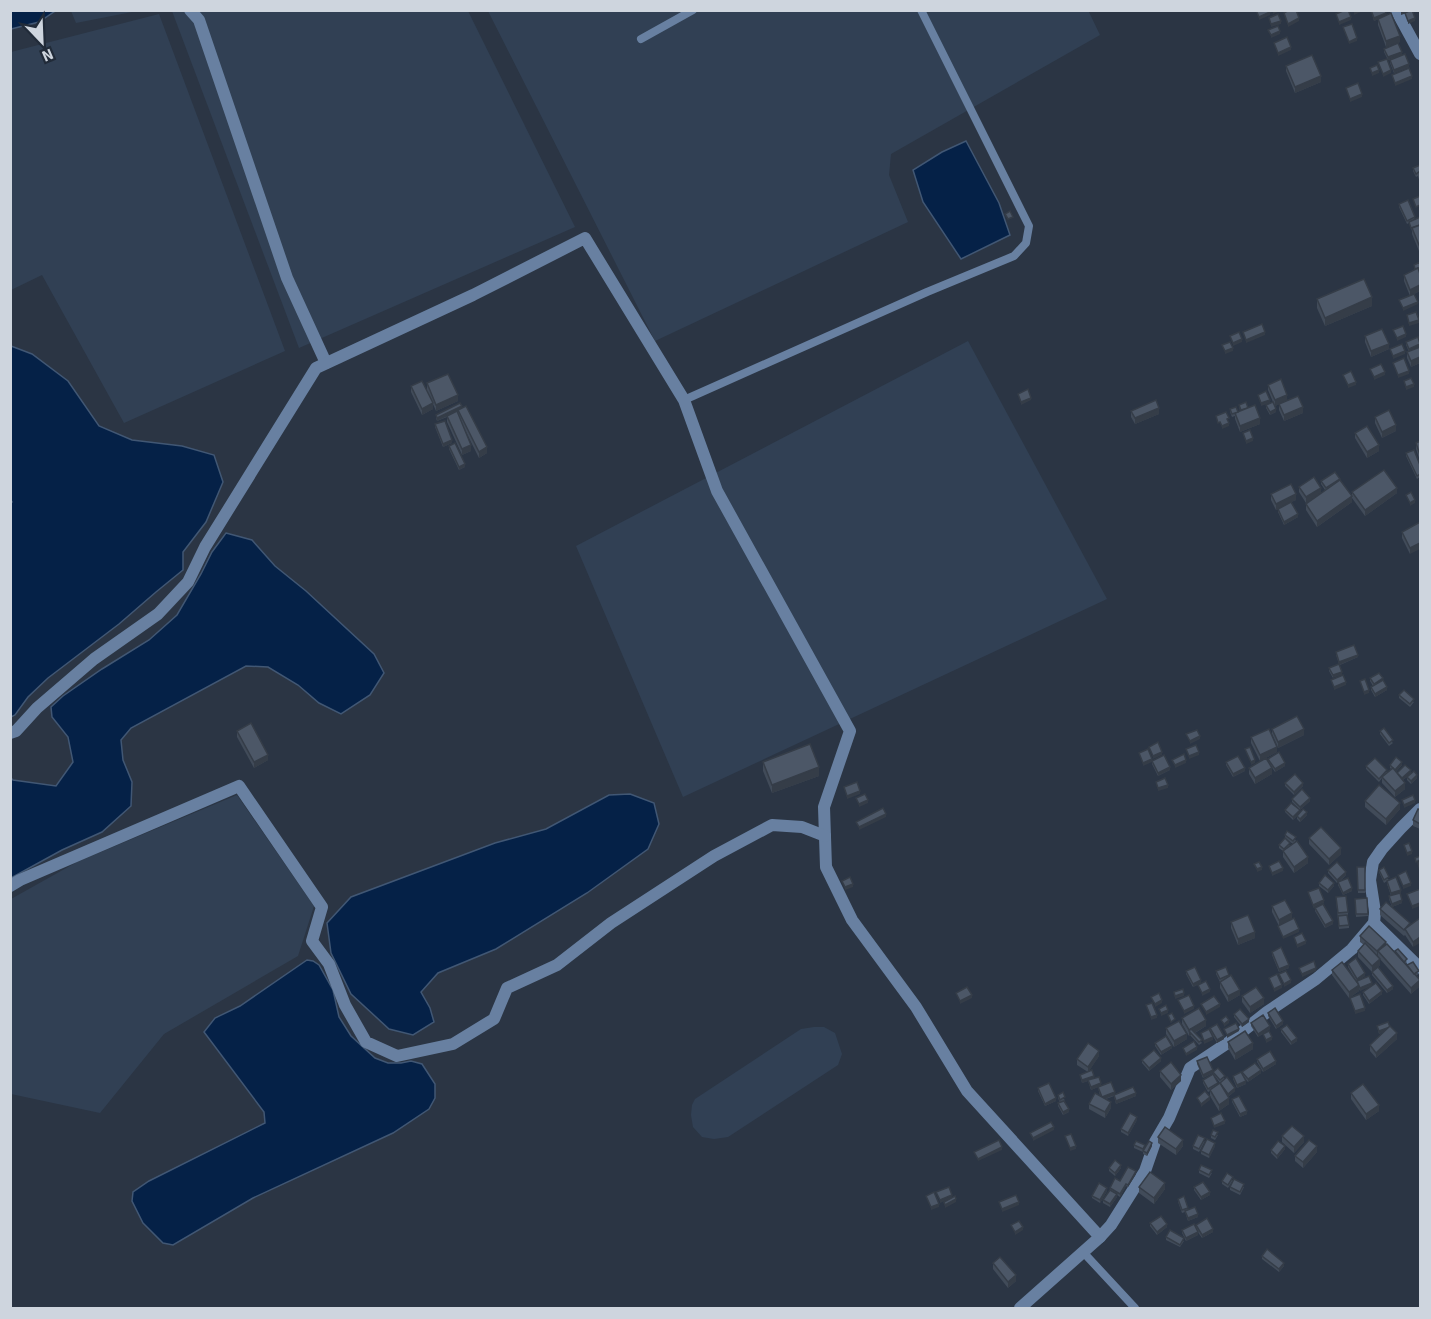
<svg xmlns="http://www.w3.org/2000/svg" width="1431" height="1319" viewBox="0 0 1431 1319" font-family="'Source Sans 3',sans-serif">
<rect width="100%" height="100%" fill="#2b3544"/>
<g fill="#314054">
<polygon points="1088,10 1100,35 891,154 889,175 908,222 655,341 488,11"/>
<polygon points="71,11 137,11 76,23"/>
<polygon points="172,11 468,11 575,227 299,348"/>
<polygon points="159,14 285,351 124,423 42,275 11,290 11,52"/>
<polygon points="968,341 1107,599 683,797 576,546"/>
<polygon points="237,795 314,906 298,956 164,1034 100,1113 11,1094 11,899 77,862"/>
<polygon points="814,1027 824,1027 835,1033 842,1054 838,1065 728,1137 714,1139 702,1137 693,1127 691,1115 692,1105 695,1099 801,1029"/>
</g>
<g fill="#052147" stroke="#415774" stroke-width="1.5">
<polygon points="11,10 55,10 55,11 39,22 11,29"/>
<polygon points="966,141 999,203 1010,235 961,259 923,202 913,170 942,152"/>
<polygon points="11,346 32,354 68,381 99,426 132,440 182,446 214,455 223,482 206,522 183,552 183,570 156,592 119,624 48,678 28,697 15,715 11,717 10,503 12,502 10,498"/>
<polygon points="226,533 252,540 275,566 306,591 374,654 384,673 370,695 341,714 319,703 298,685 268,667 246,666 131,728 121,740 123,760 132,782 131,806 102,832 62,850 11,878 11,778 13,780 56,786 73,762 68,737 52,717 51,707 63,696 102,669 149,640 177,615 201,574 212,552"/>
<polygon points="630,794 654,803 659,824 648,849 587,893 496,949 438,973 421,992 430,1008 434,1022 413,1035 389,1029 351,994 331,953 327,923 351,897 495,843 546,829 609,795"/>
<polygon points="307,960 313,961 319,965 333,990 339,1017 351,1036 375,1058 388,1063 401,1063 411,1061 422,1064 435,1084 435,1098 429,1109 393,1133 253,1198 173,1245 163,1243 143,1223 132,1201 133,1192 149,1181 265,1123 264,1112 204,1032 215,1018 240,1006"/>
</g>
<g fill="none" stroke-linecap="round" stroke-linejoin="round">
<g stroke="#6880a1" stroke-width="8">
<polyline points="641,39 693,10"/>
<polyline points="684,400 927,292 1014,256 1026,243 1029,226 921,10"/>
<polyline points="1083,1252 1135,1308"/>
</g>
<g stroke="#6880a1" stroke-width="12">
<polyline points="190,10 199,20 287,278 326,363"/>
<polyline points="10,733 16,731 37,708 94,659 158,614 188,582 205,547 316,368 473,295 585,238 684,400 717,491 850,731 824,807 826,867 852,920 916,1007 967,1091 1100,1237 1020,1308"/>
<polyline points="10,886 20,880 239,786 322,907 312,941 329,964 345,1005 366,1042 397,1056 453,1044 494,1019 507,988 557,965 611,923 714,856 772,825 802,827 825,836"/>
<polyline points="1374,923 1420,968"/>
<polyline points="1100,1237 1111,1225 1145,1171 1155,1142 1169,1118 1190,1068 1229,1042 1267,1012 1316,979 1352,949 1374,923 1375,912 1370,880 1373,862 1382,849 1401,828 1420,809"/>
</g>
<polyline stroke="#6880a1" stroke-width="12" points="1396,10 1420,54"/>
</g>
<g fill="#414b59" fill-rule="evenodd">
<polygon points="1371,10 1386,15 1400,42 1386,47 1378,25 1378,19 1374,21"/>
<polygon points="1384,49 1402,55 1409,67 1394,73 1390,63 1390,60 1388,60 1384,52"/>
<polygon points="1286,66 1321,82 1295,93 1286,71"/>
<polygon points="1420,165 1420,183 1418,176 1416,177 1413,171 1413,168"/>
<polygon points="1399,204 1415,219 1420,217 1420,250 1419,251 1412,234 1412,231 1409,223 1407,224 1399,207"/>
<polygon points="1414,265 1420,274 1420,291 1410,296 1404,281 1404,275 1414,270"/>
<polygon points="1317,299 1372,306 1325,326 1317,308"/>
<polygon points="1365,336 1389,349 1371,357 1365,342"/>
<polygon points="1406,342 1420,344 1420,363 1411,367 1407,358 1407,352 1409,352 1406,345"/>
<polygon points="427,383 458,401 436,411 433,404 433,409 422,415 411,392 411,386 427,389"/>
<polygon points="1268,385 1287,401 1303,413 1284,421 1279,410 1279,404 1275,406 1276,412 1270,415 1266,408 1266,405 1273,402 1268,390"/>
<polygon points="1239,405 1248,408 1260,424 1240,432 1235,419 1235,416 1232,417 1230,412 1230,409 1238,412 1240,411"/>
<polygon points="462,408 487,453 479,458 460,420 471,451 462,455 447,422 447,417 437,421 436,418 436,415"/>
<polygon points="1131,411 1159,414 1135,424 1131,417"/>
<polygon points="1375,417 1396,431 1382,438 1375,423"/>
<polygon points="435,424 452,443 443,447 435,427"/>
<polygon points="1355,433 1379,451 1367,458 1355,438"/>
<polygon points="1420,441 1420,461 1416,449 1416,443"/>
<polygon points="449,446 465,467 459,470 449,449"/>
<polygon points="1406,453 1420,465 1420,477 1417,479 1406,456"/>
<polygon points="1340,480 1352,502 1317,527 1306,510 1306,504 1320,494 1306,503 1299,492 1299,487 1321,494 1325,490 1321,484 1321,481"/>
<polygon points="1352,492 1397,493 1365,516 1352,498"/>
<polygon points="1271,494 1296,500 1291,502 1298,517 1284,525 1278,512 1278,509 1276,510 1271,500"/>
<polygon points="1420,522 1410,554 1402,538 1402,532"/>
<polygon points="1336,652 1358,657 1340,665 1333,678 1329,671 1329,668 1339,664 1336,655"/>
<polygon points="1370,678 1387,690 1375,697 1371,690 1371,687 1373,686 1370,681"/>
<polygon points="1399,695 1414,702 1410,707 1399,698"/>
<polygon points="1272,729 1304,735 1278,748 1272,734"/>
<polygon points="237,731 268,760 254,768 237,737"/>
<polygon points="1380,731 1393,743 1389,746 1380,734"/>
<polygon points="1251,737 1277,752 1260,761 1251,743"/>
<polygon points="1268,759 1285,766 1275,772 1269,763 1272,774 1255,784 1249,774 1249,768 1268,762"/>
<polygon points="1152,761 1170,770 1158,776 1152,764"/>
<polygon points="763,762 819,776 772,793 763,771"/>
<polygon points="1226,762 1245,771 1233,777 1226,765"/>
<polygon points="1390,765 1402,765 1396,772 1397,774 1411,773 1417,778 1411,784 1407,780 1407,777 1403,780 1405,789 1395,797 1382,783 1382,778 1379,782 1366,769 1366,766 1387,772 1391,769 1390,768"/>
<polygon points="1285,783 1303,786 1294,795 1285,786"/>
<polygon points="1292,799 1310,801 1300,810 1292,802"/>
<polygon points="1365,801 1400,809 1386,825 1365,807"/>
<polygon points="1285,810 1300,813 1307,815 1300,822 1297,819 1297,816 1293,820 1285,812"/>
<polygon points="1420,810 1420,829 1413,826 1413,820"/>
<path d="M1285 835 1296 840 1294 844 1308 863 1294 873 1283 857V851L1279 848V845L1285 838ZM1286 839 1293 844 1290 846Z"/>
<polygon points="1309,838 1341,854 1329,865 1309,844"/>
<polygon points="1357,867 1365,867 1365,893 1358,893"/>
<polygon points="1328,870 1346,875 1339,882 1352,891 1343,895 1338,885 1338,882 1337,883 1328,873"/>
<polygon points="1379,870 1401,892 1398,894 1402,903 1392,907 1389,899 1389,896 1391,896 1387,884 1387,881 1384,883 1379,872"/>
<polygon points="1319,883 1334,886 1328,893 1319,886"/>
<polygon points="1367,898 1368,916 1356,917 1355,899"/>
<polygon points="1336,900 1348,912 1348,915 1345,915 1349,925 1349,928 1339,929"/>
<polygon points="1272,906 1292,919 1279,926 1272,912"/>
<polygon points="1315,908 1333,924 1325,928 1315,911"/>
<polygon points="1380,909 1410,925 1420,918 1413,947 1405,935 1404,936 1380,915"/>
<polygon points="1231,922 1255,938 1238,945 1231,928"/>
<polygon points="1360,936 1386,945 1395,953 1395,951 1407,962 1405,964 1407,967 1419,974 1415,976 1420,986 1411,994 1380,959 1380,965 1376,969 1393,989 1387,993 1372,975 1372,972 1358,957 1358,951 1364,945 1360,942"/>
<polygon points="1272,952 1289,968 1279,972 1272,955"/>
<polygon points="1348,964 1365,976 1357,981 1357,983 1369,976 1360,991 1359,988 1359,991 1349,998 1332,975 1332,970 1356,981 1348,967"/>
<polygon points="1186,971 1201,983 1193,987 1186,974"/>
<polygon points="1216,971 1229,975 1240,995 1228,1002 1220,988 1220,982 1216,974"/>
<polygon points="1363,992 1382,994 1369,1004 1363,995"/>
<polygon points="1242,996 1264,1004 1250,1013 1242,1002"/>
<polygon points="1268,1013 1283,1024 1276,1029 1268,1016"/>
<polygon points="1234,1014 1249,1022 1242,1027 1234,1017"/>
<polygon points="1182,1018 1206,1026 1195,1033 1202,1043 1199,1045 1190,1035 1189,1036 1182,1024"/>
<polygon points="1251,1023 1270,1029 1258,1037 1251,1026"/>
<polygon points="1377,1026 1389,1027 1397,1039 1376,1058 1370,1051 1370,1045 1384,1032 1379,1034"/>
<polygon points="1166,1028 1187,1039 1174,1047 1166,1034"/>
<polygon points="1210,1028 1224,1039 1217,1043 1210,1031"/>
<polygon points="1281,1029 1297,1041 1291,1045 1281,1032"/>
<polygon points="1228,1042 1253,1049 1235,1060 1228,1048"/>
<polygon points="1155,1043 1172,1048 1161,1055 1155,1046"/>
<polygon points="1099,1056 1088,1072 1101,1086 1115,1094 1136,1096 1116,1104 1114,1096 1106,1099 1111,1108 1105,1118 1089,1109 1089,1104 1100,1096 1098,1087 1091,1090 1088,1081 1082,1083 1080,1075 1088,1072 1077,1065 1077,1059"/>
<polygon points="1257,1059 1276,1064 1263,1072 1257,1062"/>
<polygon points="1142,1060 1161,1061 1149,1071 1142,1063"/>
<path d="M1197 1061 1225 1079 1235 1091 1228 1097 1229 1104 1219 1111 1210 1096V1091L1208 1092 1203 1083V1080L1213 1074V1073L1203 1078 1197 1064ZM1214 1075 1220 1083 1218 1085Z"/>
<polygon points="1160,1071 1181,1081 1171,1090 1160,1077"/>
<polygon points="1242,1072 1261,1073 1248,1082 1243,1076 1246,1084 1237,1088 1233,1079 1233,1076 1242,1075"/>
<polygon points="1038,1088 1056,1101 1045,1106 1038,1091"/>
<polygon points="1351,1093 1379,1111 1366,1120 1351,1099"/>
<polygon points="1058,1095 1065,1100 1064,1101 1069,1112 1063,1115 1058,1106 1058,1103 1060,1103 1058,1098"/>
<polygon points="1232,1099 1247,1114 1240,1117 1232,1102"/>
<polygon points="1137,1120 1128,1136 1121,1132 1121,1129"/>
<polygon points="1211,1135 1218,1135 1215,1140 1211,1138"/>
<polygon points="1282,1136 1304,1142 1294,1153 1282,1142"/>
<polygon points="1158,1137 1183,1146 1176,1155 1158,1143"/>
<polygon points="1205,1141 1199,1152 1193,1149 1193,1146"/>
<polygon points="1134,1145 1145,1148 1152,1146 1147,1156 1143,1154 1143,1152 1134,1148"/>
<polygon points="1215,1146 1209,1158 1201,1154 1201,1151"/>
<polygon points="1285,1149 1277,1159 1271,1153 1271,1150"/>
<polygon points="1317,1152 1303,1168 1295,1161 1295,1156"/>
<polygon points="1109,1168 1121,1168 1115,1176 1109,1171"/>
<polygon points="1199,1170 1212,1173 1209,1178 1199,1173"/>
<polygon points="1136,1174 1128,1187 1126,1186 1120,1197 1117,1195 1117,1197 1110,1207 1103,1203 1103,1200 1110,1190 1110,1188 1120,1181"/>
<polygon points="1233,1180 1228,1188 1222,1184 1222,1181"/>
<polygon points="1139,1187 1165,1189 1154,1204 1139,1193"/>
<polygon points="1194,1187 1210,1195 1201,1200 1194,1190"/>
<polygon points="1230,1187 1244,1187 1240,1195 1230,1190"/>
<polygon points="1107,1191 1100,1203 1092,1198 1092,1196"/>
<polygon points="1178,1199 1188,1209 1198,1217 1188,1221 1185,1212 1182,1213 1178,1202"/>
<polygon points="1150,1223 1167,1227 1157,1235 1150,1226"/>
<polygon points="1196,1225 1213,1232 1202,1238 1197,1231 1198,1235 1186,1241 1182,1233 1182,1230 1196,1227"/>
<polygon points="1166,1237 1184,1241 1180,1247 1166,1240"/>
<polygon points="1262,1256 1284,1266 1279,1272 1262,1259"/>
<polygon points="993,1263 1016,1281 1008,1288 993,1269"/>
</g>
<g fill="#353d48">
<polygon points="1275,10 1280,10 1280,11 1273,14 1273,11"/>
<polygon points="1354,10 1365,10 1354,15"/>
<polygon points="1405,10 1407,10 1407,13 1401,15 1401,12"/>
<polygon points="1270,12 1270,15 1259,20 1259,17"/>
<polygon points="1386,13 1386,16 1374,21 1374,18"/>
<polygon points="1351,17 1351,20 1339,25 1339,22"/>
<polygon points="1299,18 1299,21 1288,27 1288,24"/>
<polygon points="1415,18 1415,21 1408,24 1408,21"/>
<polygon points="1281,21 1281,24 1271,27 1271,24"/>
<polygon points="1280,31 1280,34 1271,38 1271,35"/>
<polygon points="1400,36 1400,42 1386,47 1386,41"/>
<polygon points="1357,38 1357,41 1349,44 1349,42"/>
<polygon points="1291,47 1291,50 1278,56 1278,53"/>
<polygon points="1402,52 1402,55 1388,60 1388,57"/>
<polygon points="1409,64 1409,67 1394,73 1394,70"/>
<polygon points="1379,70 1379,73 1372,76 1372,73"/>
<polygon points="1391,70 1391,73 1383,77 1383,74"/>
<polygon points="1321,76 1321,82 1295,93 1295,87"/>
<polygon points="1412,76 1412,79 1395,86 1395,83"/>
<polygon points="1362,94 1362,97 1350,102 1350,99"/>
<polygon points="1420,285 1420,291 1410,296 1410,290"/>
<polygon points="1372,297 1372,306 1325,326 1325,318"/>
<polygon points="1418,302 1418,304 1403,311 1403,308"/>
<polygon points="1419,320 1419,323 1409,326 1409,323"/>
<polygon points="1265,332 1265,335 1246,343 1246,340"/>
<polygon points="1406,334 1406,337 1397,341 1397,338"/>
<polygon points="1242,339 1242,342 1233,346 1233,343"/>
<polygon points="1389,344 1389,349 1371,357 1371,351"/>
<polygon points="1420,344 1420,347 1409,352 1409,349"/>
<polygon points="1233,348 1233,351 1225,354 1225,351"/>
<polygon points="1405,351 1405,354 1393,359 1393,356"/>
<polygon points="1420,357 1420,363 1411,367 1411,361"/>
<polygon points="1409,371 1409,374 1398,378 1398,375"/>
<polygon points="1385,372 1385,375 1374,380 1374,377"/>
<polygon points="1356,382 1356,385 1348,388 1348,385"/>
<polygon points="1414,384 1414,387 1406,390 1406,387"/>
<polygon points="458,395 458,401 436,411 436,405"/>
<polygon points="1287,395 1287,401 1275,406 1275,400"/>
<polygon points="1031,398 1031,400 1021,405 1021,402"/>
<polygon points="1270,400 1270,403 1261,406 1261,403"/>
<polygon points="433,403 433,409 422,415 422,409"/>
<polygon points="462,406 462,409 437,421 437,418"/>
<polygon points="1303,407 1303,413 1284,421 1284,415"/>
<polygon points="1159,408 1159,414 1135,424 1135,418"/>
<polygon points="1276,409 1276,412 1270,415 1270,412"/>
<polygon points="1260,418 1260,424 1240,432 1240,426"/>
<polygon points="1229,423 1229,426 1222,429 1222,426"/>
<polygon points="1396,425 1396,431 1382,438 1382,432"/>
<polygon points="1253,438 1253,441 1246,444 1246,441"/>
<polygon points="452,440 452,443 443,447 443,444"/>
<polygon points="471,445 471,451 462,455 462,449"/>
<polygon points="1379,445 1379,451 1367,458 1367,452"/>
<polygon points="487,447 487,453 479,458 479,452"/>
<polygon points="465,464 465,467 459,470 459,467"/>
<polygon points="1321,488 1321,494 1306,503 1306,497"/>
<polygon points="1397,488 1397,493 1365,516 1365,510"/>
<polygon points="1296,494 1296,500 1276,510 1276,504"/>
<polygon points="1352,496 1352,502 1317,527 1317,521"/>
<polygon points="1415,500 1415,503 1410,506 1410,503"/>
<polygon points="1298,514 1298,517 1284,525 1284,522"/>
<polygon points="1420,543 1420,549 1410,554 1410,548"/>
<polygon points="1358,655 1358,657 1339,665 1339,662"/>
<polygon points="1342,672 1342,675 1333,678 1333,675"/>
<polygon points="1346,682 1346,685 1334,690 1334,687"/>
<polygon points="1387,687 1387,690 1375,697 1375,694"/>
<polygon points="1369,690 1369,693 1364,695 1364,692"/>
<polygon points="1304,729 1304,735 1278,748 1278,742"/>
<polygon points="1200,736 1200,739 1190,744 1190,741"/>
<polygon points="1277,747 1277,752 1260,761 1260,755"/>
<polygon points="1162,752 1162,755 1153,759 1153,756"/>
<polygon points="1199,752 1199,755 1189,759 1189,756"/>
<polygon points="268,755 268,760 254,768 254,762"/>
<polygon points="1152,759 1152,762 1143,766 1143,763"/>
<polygon points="1186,760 1186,763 1175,768 1175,765"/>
<polygon points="1255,760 1255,763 1251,765 1251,762"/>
<polygon points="1402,762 1402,765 1395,773 1395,770"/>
<polygon points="1285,763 1285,766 1275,772 1275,769"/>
<polygon points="819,767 819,776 772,793 772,785"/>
<polygon points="1170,767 1170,770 1158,776 1158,773"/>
<polygon points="1245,768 1245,771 1233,777 1233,774"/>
<polygon points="1272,768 1272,774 1255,784 1255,778"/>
<polygon points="1411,770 1411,773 1402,781 1402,778"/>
<polygon points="1417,775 1417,778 1411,784 1411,781"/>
<polygon points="1303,783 1303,786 1294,795 1294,792"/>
<polygon points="1405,783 1405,789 1395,797 1395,791"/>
<polygon points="1168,785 1168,788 1158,791 1158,788"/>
<polygon points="860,791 860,794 847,799 847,796"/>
<polygon points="1310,798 1310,801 1300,810 1300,807"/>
<polygon points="868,800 868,803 859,807 859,804"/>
<polygon points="1415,800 1415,803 1404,808 1404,805"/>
<polygon points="1400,803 1400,809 1386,825 1386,819"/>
<polygon points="1300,810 1300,813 1293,820 1293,817"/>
<polygon points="1307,812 1307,815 1300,822 1300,819"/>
<polygon points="886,814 886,817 859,830 859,827"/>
<polygon points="1341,848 1341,854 1329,865 1329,859"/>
<polygon points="1412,851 1412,854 1407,856 1407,853"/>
<polygon points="1308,857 1308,863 1294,873 1294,867"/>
<polygon points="1262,867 1262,870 1257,872 1257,869"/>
<polygon points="1283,868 1283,871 1272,876 1272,873"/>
<polygon points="1346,872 1346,875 1337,883 1337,880"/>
<polygon points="1334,883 1334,886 1328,893 1328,890"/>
<polygon points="1411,883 1411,886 1403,889 1403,886"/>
<polygon points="853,884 853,887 845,890 845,887"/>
<polygon points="1352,888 1352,891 1343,895 1343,893"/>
<polygon points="1401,890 1401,892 1391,896 1391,893"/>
<polygon points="1324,900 1324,903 1313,908 1313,905"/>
<polygon points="1402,900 1402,903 1392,907 1392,904"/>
<polygon points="1420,903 1420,906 1412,909 1412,906"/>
<polygon points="1292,913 1292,919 1279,926 1279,920"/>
<polygon points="1333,921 1333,924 1325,928 1325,925"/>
<polygon points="1299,929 1299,932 1283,939 1283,937"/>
<polygon points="1255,932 1255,938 1238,945 1238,939"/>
<polygon points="1420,937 1420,943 1413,947 1413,942"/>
<polygon points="1306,941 1306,944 1297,948 1297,945"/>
<polygon points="1386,942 1386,948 1378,951 1378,956 1377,957 1377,951"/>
<polygon points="1380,959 1380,965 1372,972 1372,966"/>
<polygon points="1289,965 1289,968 1279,972 1279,969"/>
<polygon points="1316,968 1316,971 1302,977 1302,974"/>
<polygon points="1365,973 1365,976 1357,981 1357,979"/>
<polygon points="1201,980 1201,983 1193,987 1193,984"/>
<polygon points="1291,980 1291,983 1284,987 1284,984"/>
<polygon points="1420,980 1420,986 1411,994 1411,988"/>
<polygon points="1372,983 1372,986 1360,991 1360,988"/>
<polygon points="1282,985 1282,988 1274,992 1274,989"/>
<polygon points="1359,985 1359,991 1349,998 1349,992"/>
<polygon points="1393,986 1393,989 1387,993 1387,990"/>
<polygon points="1210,989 1210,992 1202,996 1202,993"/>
<polygon points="1240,990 1240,995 1228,1002 1228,996"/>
<polygon points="1382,991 1382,994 1369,1004 1369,1001"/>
<polygon points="1184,993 1184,996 1175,999 1175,996"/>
<polygon points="972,995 972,998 960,1004 960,1001"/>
<polygon points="1264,998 1264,1004 1250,1013 1250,1007"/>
<polygon points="1162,1000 1162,1003 1155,1007 1155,1004"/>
<polygon points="1220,1004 1220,1007 1206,1015 1206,1012"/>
<polygon points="1194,1006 1194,1009 1184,1014 1184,1011"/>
<polygon points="1365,1008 1365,1011 1355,1014 1355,1011"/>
<polygon points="1168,1010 1168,1013 1161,1016 1161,1013"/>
<polygon points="1157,1015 1157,1018 1151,1020 1151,1017"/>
<polygon points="1249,1019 1249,1022 1242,1027 1242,1024"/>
<polygon points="1206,1020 1206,1026 1189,1036 1189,1030"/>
<polygon points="1229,1020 1229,1023 1224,1027 1224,1024"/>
<polygon points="1283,1021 1283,1024 1276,1029 1276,1026"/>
<polygon points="1270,1026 1270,1029 1258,1037 1258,1034"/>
<polygon points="1390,1027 1390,1030 1379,1034 1379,1031"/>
<polygon points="1239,1029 1239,1031 1227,1038 1227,1035"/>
<polygon points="1397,1033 1397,1039 1376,1058 1376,1053"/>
<polygon points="1187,1034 1187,1039 1174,1047 1174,1041"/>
<polygon points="1224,1036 1224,1039 1217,1043 1217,1040"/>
<polygon points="1213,1037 1213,1040 1204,1044 1204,1041"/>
<polygon points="1272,1037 1272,1040 1266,1043 1266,1040"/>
<polygon points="1297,1038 1297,1041 1291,1045 1291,1042"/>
<polygon points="1253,1043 1253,1049 1235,1060 1235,1054"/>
<polygon points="1172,1046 1172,1048 1161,1055 1161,1052"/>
<polygon points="1197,1047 1197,1050 1186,1056 1186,1054"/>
<polygon points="1099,1051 1099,1056 1088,1073 1088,1067"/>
<polygon points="1161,1058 1161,1061 1149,1071 1149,1068"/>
<polygon points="1276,1061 1276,1064 1263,1072 1263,1069"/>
<polygon points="1213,1070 1213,1073 1203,1078 1203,1075"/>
<polygon points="1261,1070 1261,1073 1248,1082 1248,1079"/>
<polygon points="1181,1075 1181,1081 1171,1090 1171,1084"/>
<polygon points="1094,1076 1094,1079 1082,1083 1082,1080"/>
<polygon points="1246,1081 1246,1084 1237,1088 1237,1085"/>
<polygon points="1101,1083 1101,1086 1091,1090 1091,1087"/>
<polygon points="1235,1088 1235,1091 1228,1097 1228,1094"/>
<polygon points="1115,1092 1115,1095 1102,1100 1102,1097"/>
<polygon points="1136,1093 1136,1096 1116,1104 1116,1101"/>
<polygon points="1210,1097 1210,1100 1201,1107 1201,1104"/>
<polygon points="1056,1098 1056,1101 1045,1106 1045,1104"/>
<polygon points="1229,1098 1229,1104 1219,1111 1219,1105"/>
<polygon points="1111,1102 1111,1108 1105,1118 1105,1112"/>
<polygon points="1379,1105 1379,1111 1366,1120 1366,1114"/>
<polygon points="1069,1109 1069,1112 1063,1115 1063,1112"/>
<polygon points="1247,1111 1247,1114 1240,1117 1240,1114"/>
<polygon points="1137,1117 1137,1120 1128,1136 1128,1133"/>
<polygon points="1225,1121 1225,1124 1214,1128 1214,1126"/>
<polygon points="1054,1127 1054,1130 1033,1141 1033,1138"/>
<polygon points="1304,1136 1304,1142 1294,1153 1294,1147"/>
<polygon points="1183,1140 1183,1146 1176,1155 1176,1149"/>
<polygon points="1152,1143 1152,1146 1147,1156 1147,1153"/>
<polygon points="1215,1143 1215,1146 1209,1158 1209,1155"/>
<polygon points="1076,1146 1076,1149 1070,1151 1070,1148"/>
<polygon points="1285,1146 1285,1149 1277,1159 1277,1156"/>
<polygon points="1317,1146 1317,1152 1303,1168 1303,1162"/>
<polygon points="1002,1147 1002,1150 978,1161 978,1159"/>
<polygon points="1121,1165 1121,1168 1115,1176 1115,1173"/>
<polygon points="1136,1171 1136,1174 1128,1187 1128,1185"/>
<polygon points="1165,1183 1165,1189 1154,1204 1154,1198"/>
<polygon points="1126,1184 1126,1186 1120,1197 1120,1194"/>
<polygon points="1107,1188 1107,1191 1100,1203 1100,1200"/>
<polygon points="1210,1192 1210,1195 1201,1200 1201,1197"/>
<polygon points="1117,1194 1117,1197 1110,1207 1110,1204"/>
<polygon points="952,1195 952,1198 940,1203 940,1200"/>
<polygon points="956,1199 956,1202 945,1208 945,1205"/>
<polygon points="1019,1202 1019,1205 1002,1212 1002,1209"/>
<polygon points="939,1204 939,1207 931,1210 931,1207"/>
<polygon points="1198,1214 1198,1217 1188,1221 1188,1218"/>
<polygon points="1167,1224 1167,1227 1157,1235 1157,1232"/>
<polygon points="1023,1227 1023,1230 1015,1235 1015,1232"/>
<polygon points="1213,1229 1213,1232 1202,1238 1202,1235"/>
<polygon points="1198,1232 1198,1235 1186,1241 1186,1238"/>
<polygon points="1284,1263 1284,1266 1279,1272 1279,1269"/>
<polygon points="1016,1275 1016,1281 1008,1288 1008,1282"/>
</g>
<g fill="#4c5767" stroke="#353d48" stroke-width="1.5">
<polygon points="1256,10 1270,10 1270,12 1259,17"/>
<polygon points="1289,10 1296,10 1299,18 1288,24 1284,13"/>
<polygon points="1345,10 1348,10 1351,17 1339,22 1336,14"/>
<polygon points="1371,10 1385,10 1386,13 1374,18"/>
<polygon points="1411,10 1412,10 1415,18 1408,21 1405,13"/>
<polygon points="1391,13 1400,36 1386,41 1378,19"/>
<polygon points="1278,14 1281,21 1271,24 1269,18"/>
<polygon points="1352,24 1357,38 1349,42 1343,27"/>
<polygon points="1278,26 1280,31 1271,35 1268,30"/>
<polygon points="1287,37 1291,47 1278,53 1274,43"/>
<polygon points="1398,43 1402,52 1388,57 1384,49"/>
<polygon points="1405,54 1409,64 1394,70 1390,60"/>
<polygon points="1312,55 1321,76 1295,87 1286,66"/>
<polygon points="1387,59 1391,70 1383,74 1378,62"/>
<polygon points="1377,65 1379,70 1372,73 1370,68"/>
<polygon points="1409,68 1412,76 1395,83 1392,75"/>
<polygon points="1358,83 1362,94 1350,99 1346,88"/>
<polygon points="1420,165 1420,171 1416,174 1413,168"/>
<polygon points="1420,196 1420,205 1416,207 1413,199"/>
<polygon points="1408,200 1415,217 1407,221 1399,204"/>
<polygon points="1010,211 1013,217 1008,219 1005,214"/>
<polygon points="1420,217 1420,225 1411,228 1409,222"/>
<polygon points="1420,225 1420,244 1419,245 1412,228"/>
<polygon points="1420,262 1420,270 1419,270 1418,268 1415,269 1414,265"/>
<polygon points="1418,268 1420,274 1420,285 1410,290 1404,275"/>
<polygon points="1364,279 1372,297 1325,318 1317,299"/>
<polygon points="1414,294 1418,302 1403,308 1399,300"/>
<polygon points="1416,312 1419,320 1409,323 1407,315"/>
<polygon points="1262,324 1265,332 1246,340 1243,332"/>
<polygon points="1403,326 1406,334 1397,338 1393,330"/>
<polygon points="1382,329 1389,344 1371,351 1365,336"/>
<polygon points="1239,332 1242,339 1233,343 1230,336"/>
<polygon points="1418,337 1420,344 1409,349 1406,342"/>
<polygon points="1230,342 1233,348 1225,351 1222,345"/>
<polygon points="1402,344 1405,351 1393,356 1390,349"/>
<polygon points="1420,347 1420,357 1411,361 1407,352"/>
<polygon points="1404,358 1409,371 1398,375 1393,363"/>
<polygon points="1381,364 1385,372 1374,377 1370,369"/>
<polygon points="1351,371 1356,382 1348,385 1343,375"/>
<polygon points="448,374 458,395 436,405 427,383"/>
<polygon points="1411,378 1414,384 1406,387 1404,381"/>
<polygon points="1281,379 1287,395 1275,400 1268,385"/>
<polygon points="422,381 433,403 422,409 411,386"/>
<polygon points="1028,389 1031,398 1021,402 1018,394"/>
<polygon points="1266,391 1270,400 1261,403 1258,395"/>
<polygon points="1298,396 1303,407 1284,415 1279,404"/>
<polygon points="1156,400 1159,408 1135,418 1131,411"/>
<polygon points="1246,402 1248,408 1241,410 1239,405"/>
<polygon points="1273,402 1276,409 1270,412 1266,405"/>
<polygon points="460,403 462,406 437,418 436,415"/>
<polygon points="1255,405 1260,418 1240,426 1235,413"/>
<polygon points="466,406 487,447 479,452 458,410"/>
<polygon points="1236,407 1238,412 1232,414 1230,409"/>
<polygon points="1389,410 1396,425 1382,432 1375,417"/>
<polygon points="457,411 471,445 462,449 447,416"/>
<polygon points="1226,412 1229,418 1227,419 1229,423 1222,426 1220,422 1218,423 1216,416"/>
<polygon points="445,421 452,440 443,444 435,424"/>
<polygon points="1367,426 1379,445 1367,452 1355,433"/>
<polygon points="1250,430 1253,438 1246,441 1243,433"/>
<polygon points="1420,441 1420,455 1416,443"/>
<polygon points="455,443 465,464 459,467 449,446"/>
<polygon points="1414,450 1420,465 1420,474 1417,476 1406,453"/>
<polygon points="1384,470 1397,488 1365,510 1352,492"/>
<polygon points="1335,472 1340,479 1326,488 1321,481"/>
<polygon points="1314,477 1321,488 1306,497 1299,487"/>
<polygon points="1340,480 1352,496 1317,521 1306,504"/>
<polygon points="1291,484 1296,494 1276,504 1271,494"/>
<polygon points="1411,492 1415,500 1410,503 1406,495"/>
<polygon points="1291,502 1298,514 1284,522 1278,509"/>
<polygon points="1420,522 1420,543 1410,548 1402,532"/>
<polygon points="1354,645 1358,655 1339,662 1336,652"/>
<polygon points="1339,664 1342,672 1333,675 1329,668"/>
<polygon points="1379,673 1383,678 1374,684 1370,678"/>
<polygon points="1343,675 1346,682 1334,687 1331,680"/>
<polygon points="1365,679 1369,690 1364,692 1360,681"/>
<polygon points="1383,680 1387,687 1375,694 1371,687"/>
<polygon points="1404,690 1414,699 1410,704 1399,695"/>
<polygon points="1297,716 1304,729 1278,742 1272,729"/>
<polygon points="251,723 268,755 254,762 237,731"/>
<polygon points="1384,728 1393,740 1389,743 1380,731"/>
<polygon points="1269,729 1277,747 1260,755 1251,737"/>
<polygon points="1197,730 1200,736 1190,741 1186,734"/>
<polygon points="1158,742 1162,752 1153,756 1149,747"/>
<polygon points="810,744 819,767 772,785 763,762"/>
<polygon points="1196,745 1199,752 1189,756 1186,749"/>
<polygon points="1250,747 1255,760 1251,762 1245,749"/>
<polygon points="1148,749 1152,759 1143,763 1139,753"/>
<polygon points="1279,752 1285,763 1275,769 1268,759"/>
<polygon points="1184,754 1186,760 1175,765 1172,760"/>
<polygon points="1164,755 1170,767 1158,773 1152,761"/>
<polygon points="1238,756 1245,768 1233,774 1226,762"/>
<polygon points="1396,757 1402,762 1395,770 1390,765"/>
<polygon points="1266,758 1272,768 1255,778 1249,768"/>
<polygon points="1375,758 1387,770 1379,779 1366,766"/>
<polygon points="1405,765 1411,770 1402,778 1397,773"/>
<polygon points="1393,768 1405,783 1395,791 1382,777"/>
<polygon points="1414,771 1417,775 1411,781 1407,777"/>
<polygon points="1295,774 1303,783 1294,792 1285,783"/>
<polygon points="1165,778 1168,785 1158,788 1156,782"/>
<polygon points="857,782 860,791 847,796 844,787"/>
<polygon points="1379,785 1400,803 1386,819 1365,801"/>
<polygon points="1302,789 1310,798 1300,807 1292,799"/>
<polygon points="865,794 868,800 859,804 856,798"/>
<polygon points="1413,795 1415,800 1404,805 1402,800"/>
<polygon points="1291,803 1300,810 1293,817 1285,810"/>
<polygon points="883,808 886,814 859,827 856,822"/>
<polygon points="1303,809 1307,812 1300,819 1297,816"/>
<polygon points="1418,809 1420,810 1420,824 1413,820"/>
<polygon points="1321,827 1341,848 1329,859 1309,838"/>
<polygon points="1287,831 1296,837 1293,841 1285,835"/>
<polygon points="1285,838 1290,843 1284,849 1279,845"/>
<polygon points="1297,841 1308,857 1294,867 1283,851"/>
<polygon points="1409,843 1412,851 1407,853 1404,845"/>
<polygon points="1420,856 1420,860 1416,862 1415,858"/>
<polygon points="1279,861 1283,868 1272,873 1269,866"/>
<polygon points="1259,862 1262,867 1257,869 1254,864"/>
<polygon points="1337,862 1346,872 1337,880 1328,870"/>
<polygon points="1420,862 1420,871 1418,863"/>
<polygon points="1357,867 1365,867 1365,890 1358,890"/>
<polygon points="1384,867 1389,877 1384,880 1379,870"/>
<polygon points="1406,871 1411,883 1403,886 1398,875"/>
<polygon points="1325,875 1334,883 1328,890 1319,883"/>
<polygon points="850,877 853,884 845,887 842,881"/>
<polygon points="1396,877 1401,890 1391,893 1387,881"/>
<polygon points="1348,878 1352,888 1343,893 1338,882"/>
<polygon points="1319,888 1324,900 1313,905 1308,892"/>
<polygon points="1420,889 1420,903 1412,906 1407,894"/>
<polygon points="1400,893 1402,900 1392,904 1389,896"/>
<polygon points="1346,896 1348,912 1338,913 1336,897"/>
<polygon points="1367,898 1368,914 1356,914 1355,899"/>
<polygon points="1285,900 1292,913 1279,920 1272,906"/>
<polygon points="1386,902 1410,923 1404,930 1380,909"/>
<polygon points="1323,904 1333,921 1325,925 1315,908"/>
<polygon points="1248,915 1255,932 1238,939 1231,922"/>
<polygon points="1347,915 1349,925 1339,926 1338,916"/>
<polygon points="1294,918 1299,929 1283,937 1278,926"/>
<polygon points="1420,918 1420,937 1413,942 1405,929"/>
<polygon points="1369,926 1386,942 1377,951 1360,936"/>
<polygon points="1302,933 1306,941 1297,945 1294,937"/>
<polygon points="1365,943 1380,959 1372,966 1358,951"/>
<polygon points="1387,944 1420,980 1411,988 1378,951"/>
<polygon points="1281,947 1289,965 1279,969 1272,952"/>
<polygon points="1398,949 1407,959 1404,962 1395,951"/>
<polygon points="1356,958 1365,973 1357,979 1348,964"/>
<polygon points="1314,961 1316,968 1302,974 1299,968"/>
<polygon points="1342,962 1359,985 1349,992 1332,970"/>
<polygon points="1413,962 1419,971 1414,974 1407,965"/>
<polygon points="1195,967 1201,980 1193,984 1186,971"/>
<polygon points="1226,967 1229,975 1220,979 1216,971"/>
<polygon points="1378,967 1393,986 1387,990 1372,972"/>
<polygon points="1286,971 1291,980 1284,984 1279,974"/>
<polygon points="1277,974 1282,985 1274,989 1269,978"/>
<polygon points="1231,975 1240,990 1228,996 1220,982"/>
<polygon points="1369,976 1372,983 1360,988 1357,981"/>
<polygon points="1206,981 1210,989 1202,993 1198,985"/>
<polygon points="1376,983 1382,991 1369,1001 1363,992"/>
<polygon points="967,987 972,995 960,1001 956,993"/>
<polygon points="1256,987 1264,998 1250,1007 1242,996"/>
<polygon points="1183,989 1184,993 1175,996 1174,992"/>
<polygon points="1159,993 1162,1000 1155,1004 1151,997"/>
<polygon points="1360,994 1365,1008 1355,1011 1350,998"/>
<polygon points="1189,995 1194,1006 1184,1011 1178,1000"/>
<polygon points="1214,996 1220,1004 1206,1012 1201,1004"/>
<polygon points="1152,1003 1157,1015 1151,1017 1146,1005"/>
<polygon points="1166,1005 1168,1010 1161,1013 1159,1009"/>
<polygon points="1199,1008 1206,1020 1189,1030 1182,1018"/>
<polygon points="1275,1008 1283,1021 1276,1026 1268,1013"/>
<polygon points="1240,1009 1249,1019 1242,1024 1234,1014"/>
<polygon points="1172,1013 1175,1019 1171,1022 1168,1015"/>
<polygon points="1263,1015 1270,1026 1258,1034 1251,1023"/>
<polygon points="1226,1016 1229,1020 1224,1024 1221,1020"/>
<polygon points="1179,1021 1187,1034 1174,1041 1166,1028"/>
<polygon points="1388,1022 1390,1027 1379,1031 1377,1026"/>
<polygon points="1236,1023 1239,1029 1227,1035 1224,1029"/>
<polygon points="1217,1024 1224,1036 1217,1040 1210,1028"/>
<polygon points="1287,1025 1297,1038 1291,1042 1281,1029"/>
<polygon points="1390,1026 1397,1033 1376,1053 1370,1045"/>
<polygon points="1191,1029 1202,1040 1199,1042 1189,1031"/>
<polygon points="1209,1029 1213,1037 1204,1041 1201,1033"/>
<polygon points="1245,1031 1253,1043 1235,1054 1228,1042"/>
<polygon points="1269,1031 1272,1037 1266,1040 1263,1034"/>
<polygon points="1166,1036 1172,1046 1161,1052 1155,1043"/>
<polygon points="1194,1041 1197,1047 1186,1054 1183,1048"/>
<polygon points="1088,1043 1099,1051 1088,1067 1077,1059"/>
<polygon points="1154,1050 1161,1058 1149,1068 1142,1060"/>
<polygon points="1270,1051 1276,1061 1263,1069 1257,1059"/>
<polygon points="1207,1057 1213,1070 1203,1075 1197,1061"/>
<polygon points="1171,1062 1181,1075 1171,1084 1160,1071"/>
<polygon points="1255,1063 1261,1070 1248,1079 1242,1072"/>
<polygon points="1218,1068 1225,1076 1220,1080 1213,1072"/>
<polygon points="1092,1070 1094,1076 1082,1080 1080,1075"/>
<polygon points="1241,1072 1246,1081 1237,1085 1233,1076"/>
<polygon points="1213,1074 1218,1083 1208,1089 1203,1080"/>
<polygon points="1099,1077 1101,1083 1091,1087 1088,1080"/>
<polygon points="1227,1077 1235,1088 1228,1094 1220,1083"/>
<polygon points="1111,1082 1115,1092 1102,1097 1098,1087"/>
<polygon points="1049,1083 1056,1098 1045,1104 1038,1088"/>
<polygon points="1220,1083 1229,1098 1219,1105 1210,1090"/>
<polygon points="1363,1084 1379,1105 1366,1114 1351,1093"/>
<polygon points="1133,1087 1136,1093 1116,1101 1114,1095"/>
<polygon points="1205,1091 1210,1097 1201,1104 1197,1098"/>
<polygon points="1063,1092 1065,1097 1060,1100 1058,1095"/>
<polygon points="1095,1093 1111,1102 1105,1112 1089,1104"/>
<polygon points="1239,1096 1247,1111 1240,1114 1232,1099"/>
<polygon points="1064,1101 1069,1109 1063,1112 1058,1103"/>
<polygon points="1130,1113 1137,1117 1128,1133 1121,1129"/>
<polygon points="1221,1113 1225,1121 1214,1126 1211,1118"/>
<polygon points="1051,1122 1054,1127 1033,1138 1030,1133"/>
<polygon points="1292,1126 1304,1136 1294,1147 1282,1136"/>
<polygon points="1165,1127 1183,1140 1176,1149 1158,1137"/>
<polygon points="1213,1130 1218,1132 1215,1137 1211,1135"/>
<polygon points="1071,1134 1076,1146 1070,1148 1065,1136"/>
<polygon points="1198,1135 1205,1138 1199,1149 1193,1146"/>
<polygon points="1207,1139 1215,1143 1209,1155 1201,1151"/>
<polygon points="999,1140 1002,1147 978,1159 974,1152"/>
<polygon points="1309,1140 1317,1146 1303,1162 1295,1156"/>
<polygon points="1136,1141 1145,1145 1143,1149 1134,1145"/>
<polygon points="1149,1141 1152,1143 1147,1153 1143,1151"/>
<polygon points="1278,1141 1285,1146 1277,1156 1271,1150"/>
<polygon points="1115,1160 1121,1165 1115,1173 1109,1168"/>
<polygon points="1201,1165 1212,1170 1209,1175 1199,1170"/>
<polygon points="1128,1167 1136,1171 1128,1185 1126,1184 1120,1194 1110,1188 1115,1178 1120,1181"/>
<polygon points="1150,1172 1165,1183 1154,1198 1139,1187"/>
<polygon points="1227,1173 1233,1177 1228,1185 1222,1181"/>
<polygon points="1234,1179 1244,1184 1240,1192 1230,1187"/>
<polygon points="1203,1182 1210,1192 1201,1197 1194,1187"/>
<polygon points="1099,1183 1107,1188 1100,1200 1092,1196"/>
<polygon points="949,1187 952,1195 940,1200 936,1192"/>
<polygon points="1110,1190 1117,1194 1110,1204 1103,1200"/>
<polygon points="934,1192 939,1204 931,1207 926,1196"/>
<polygon points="1016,1195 1019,1202 1002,1209 999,1202"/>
<polygon points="955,1196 956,1199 945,1205 944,1202"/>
<polygon points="1184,1196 1188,1208 1182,1210 1178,1199"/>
<polygon points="1195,1207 1198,1214 1188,1218 1185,1211"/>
<polygon points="1161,1216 1167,1224 1157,1232 1150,1223"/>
<polygon points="1207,1218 1213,1229 1202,1235 1196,1225"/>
<polygon points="1019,1221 1023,1227 1015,1232 1011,1225"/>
<polygon points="1194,1224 1198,1232 1186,1238 1182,1230"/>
<polygon points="1170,1230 1184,1238 1180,1245 1166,1237"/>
<polygon points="1267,1249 1284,1263 1279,1269 1262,1256"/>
<polygon points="1000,1257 1016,1275 1008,1282 993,1263"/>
</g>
<rect width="1431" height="1319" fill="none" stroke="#ced5de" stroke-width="24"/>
<g transform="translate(42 42) rotate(157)" stroke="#212b39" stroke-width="4.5" paint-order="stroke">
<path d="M0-4.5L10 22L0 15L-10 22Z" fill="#ced5de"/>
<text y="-9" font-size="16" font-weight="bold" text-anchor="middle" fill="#ced5de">N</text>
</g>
</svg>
